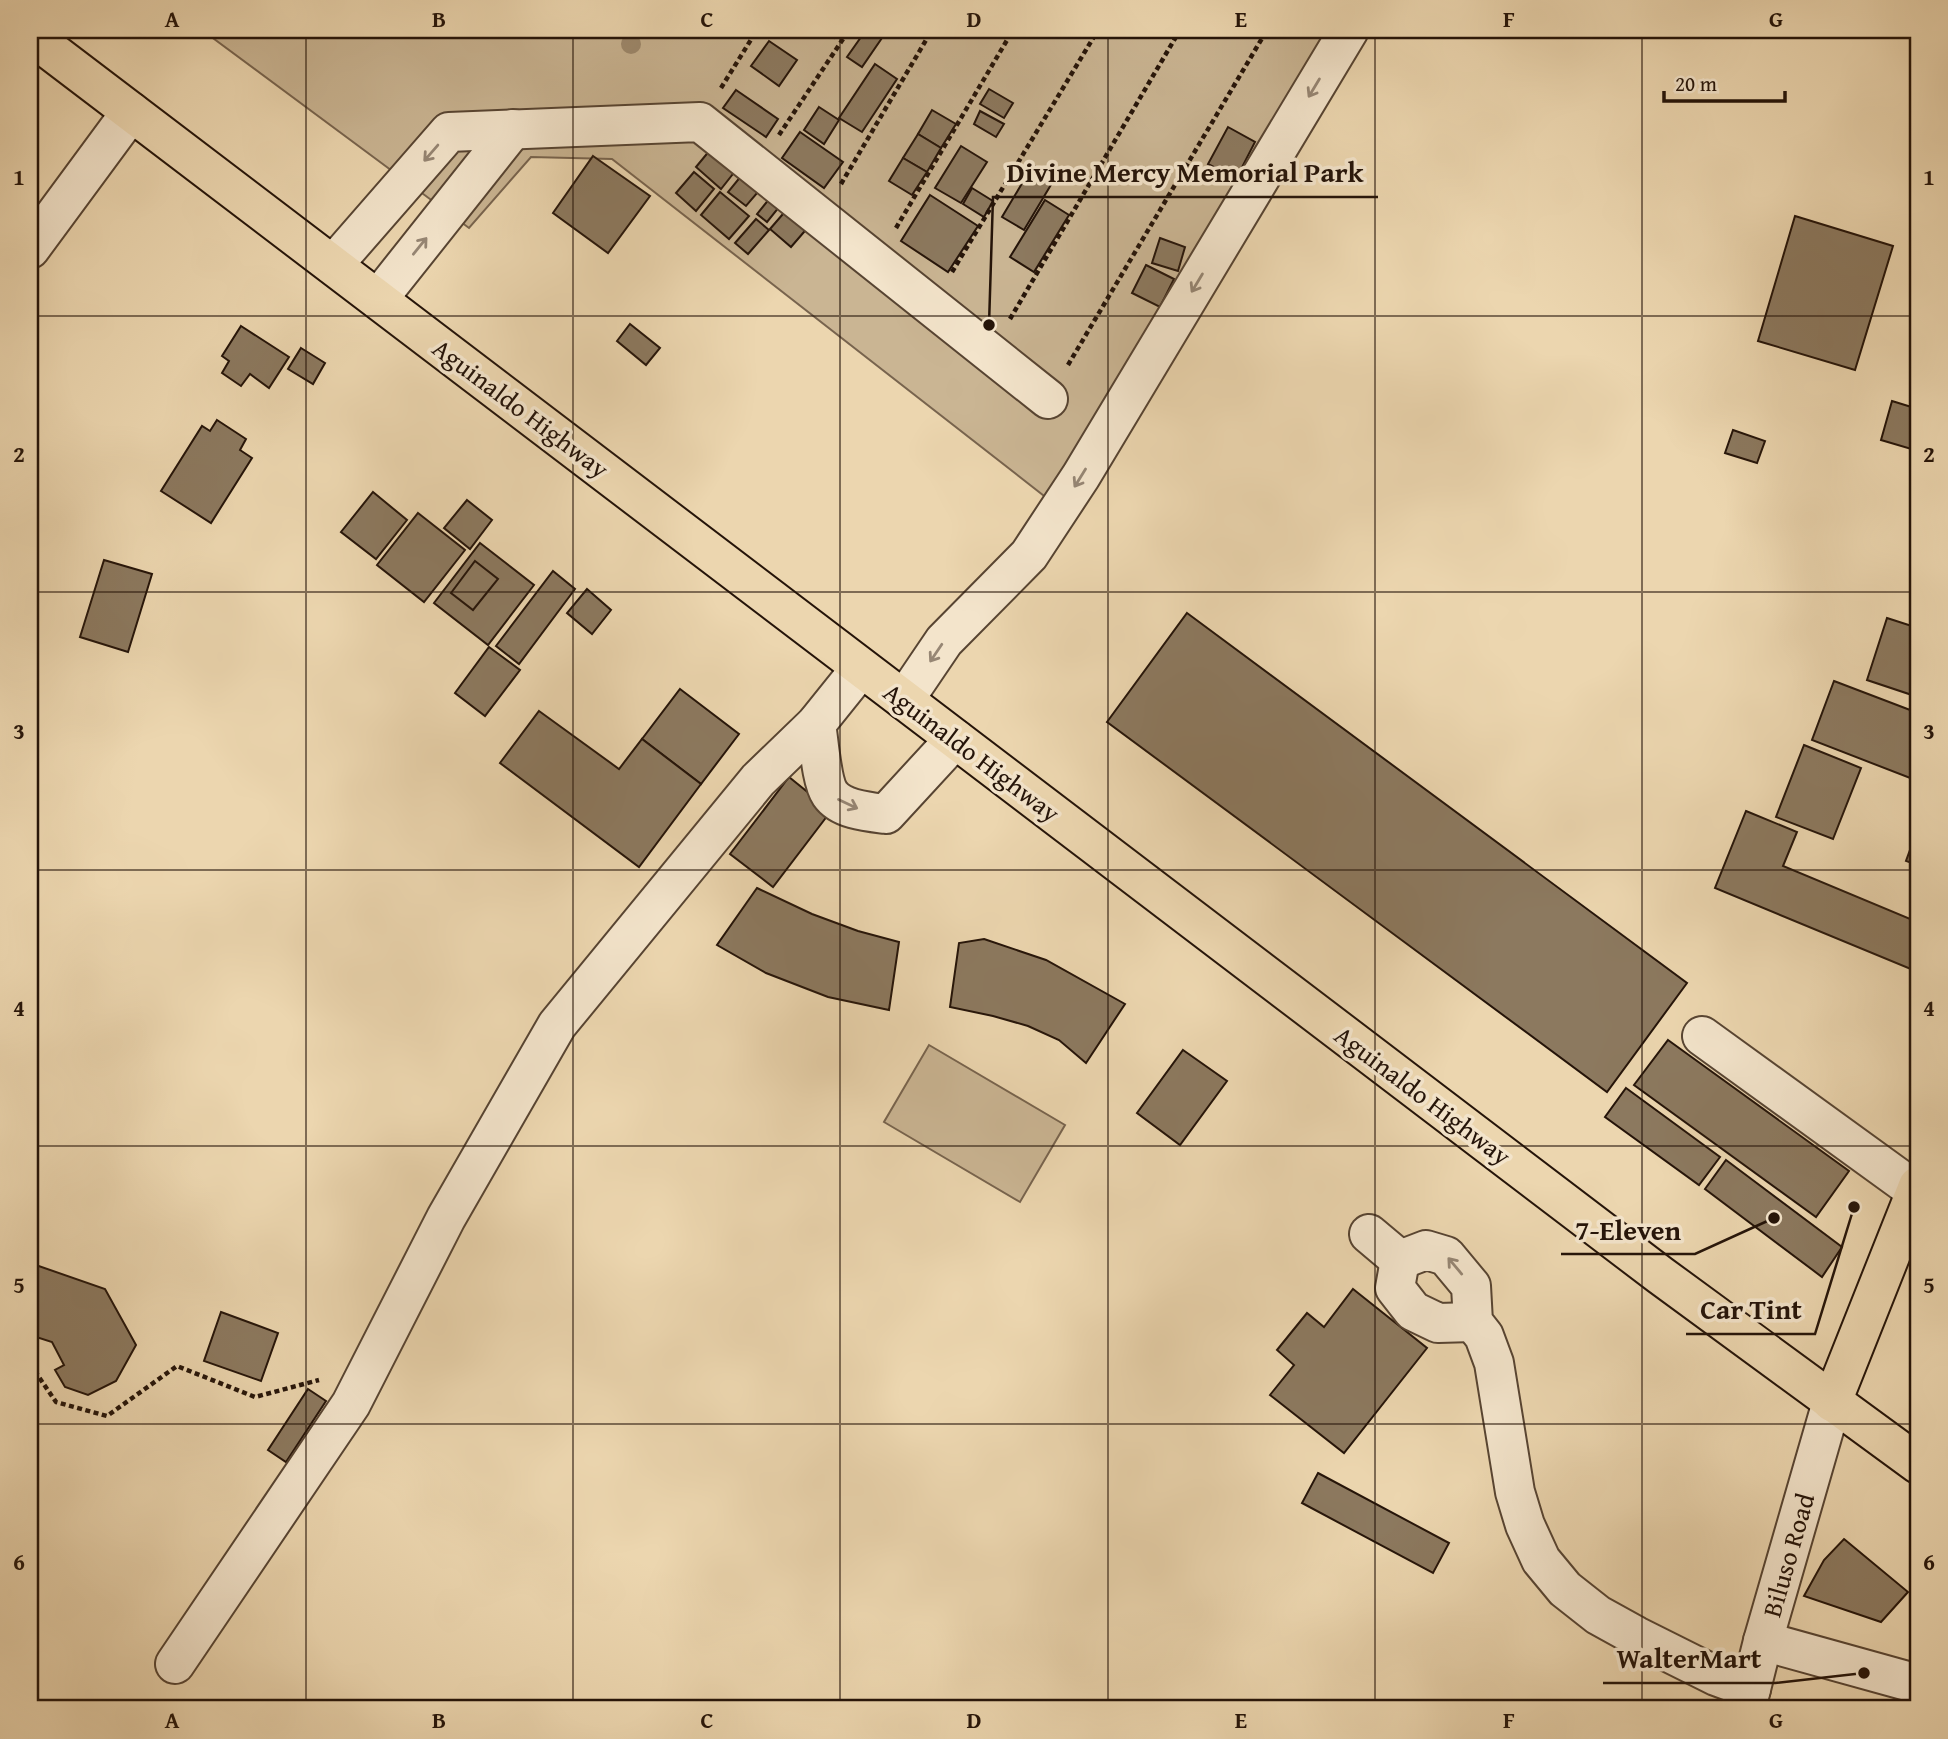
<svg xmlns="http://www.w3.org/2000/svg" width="1948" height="1739" viewBox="0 0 1948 1739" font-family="'Gentium Book Plus',serif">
<rect width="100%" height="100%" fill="#ecd6af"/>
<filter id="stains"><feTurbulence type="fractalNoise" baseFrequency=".00286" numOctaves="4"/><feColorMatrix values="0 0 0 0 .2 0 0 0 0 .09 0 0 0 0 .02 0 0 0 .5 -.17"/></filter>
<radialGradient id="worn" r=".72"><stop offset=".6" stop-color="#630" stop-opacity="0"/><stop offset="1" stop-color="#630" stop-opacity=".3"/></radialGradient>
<g fill="#cab593" stroke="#78644e" stroke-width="2">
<polygon points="202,30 1328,30 1048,499 612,159 531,157 469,228"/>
<polygon points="929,1045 1065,1125 1020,1202 884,1122"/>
</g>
<g fill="#8c795f" stroke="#251409" stroke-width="2">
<polygon points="822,30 840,30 834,38"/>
<polygon points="866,30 877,30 884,35 862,67 847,57"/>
<polygon points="769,41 797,60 779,86 751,66"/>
<polygon points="875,64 897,79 862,132 839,118"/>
<polygon points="989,89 1013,103 1004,118 980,104"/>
<polygon points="736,90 778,119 766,137 723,108"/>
<polygon points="819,107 839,120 824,144 804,130"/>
<polygon points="932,110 956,124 941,148 918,134"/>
<polygon points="980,111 1004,124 996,137 974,124"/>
<polygon points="1228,127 1255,142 1236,179 1208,164"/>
<polygon points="800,132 843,162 824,188 782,158"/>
<polygon points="918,134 941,148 927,172 903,158"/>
<polygon points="715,144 740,165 721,189 696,167"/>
<polygon points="961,146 987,162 961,203 935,188"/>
<polygon points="593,156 650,196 608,253 553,213"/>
<polygon points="903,158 927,172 912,195 889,181"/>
<polygon points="1033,165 1055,178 1024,230 1002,217"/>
<polygon points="746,170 764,185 746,206 728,192"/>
<polygon points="694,172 714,189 696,211 676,193"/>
<polygon points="972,188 993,201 984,217 963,204"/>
<polygon points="720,192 749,216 729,239 701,215"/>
<polygon points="774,193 784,201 767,222 757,214"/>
<polygon points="930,195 978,226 948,272 901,241"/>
<polygon points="1045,200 1069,215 1034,272 1010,257"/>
<polygon points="789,207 810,225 791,247 770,229"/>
<polygon points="1795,216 1893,246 1855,370 1758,341"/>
<polygon points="756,219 769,230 748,254 735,243"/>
<polygon points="1160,238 1185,247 1178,271 1152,263"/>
<polygon points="1146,265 1174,279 1160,307 1132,293"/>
<polygon points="630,324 660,348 646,365 617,341"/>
<polygon points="241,326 289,357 269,388 250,374 241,386 222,373 229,361 222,356"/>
<polygon points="301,348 325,363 313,384 288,369"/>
<polygon points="1892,401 1918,409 1918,451 1881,440"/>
<polygon points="217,420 246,439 240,450 252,458 211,523 161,491 202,426 210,431"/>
<polygon points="1733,430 1765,441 1757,463 1725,453"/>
<polygon points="373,492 407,520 376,559 341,532"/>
<polygon points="467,500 492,520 470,549 444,528"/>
<polygon points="418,513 465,550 424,602 377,565"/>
<polygon points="480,543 534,585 488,645 434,603"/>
<polygon points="104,560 152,574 128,652 80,637"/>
<polygon points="475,561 498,579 473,610 451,593"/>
<polygon points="553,571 575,589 519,664 496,646"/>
<polygon points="587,589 611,610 592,634 567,613"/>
<polygon points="1187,613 1687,983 1607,1092 1107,722"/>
<polygon points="1887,618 1918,628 1918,697 1867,680"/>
<polygon points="489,647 520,670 485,716 455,693"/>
<polygon points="1834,681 1918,713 1918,781 1812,740"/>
<polygon points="680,689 739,734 701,784 642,739"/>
<polygon points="539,711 619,769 642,739 701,784 639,867 500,763"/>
<polygon points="1804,745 1861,768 1833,839 1776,817"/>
<polygon points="789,777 831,811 773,887 730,854"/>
<polygon points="1746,811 1797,832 1783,866 1910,919 1918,898 1918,972 1715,888"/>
<polygon points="1918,828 1918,865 1906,861"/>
<polygon points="757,888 812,914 858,931 899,942 889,1010 828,997 766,973 717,945"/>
<polygon points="984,939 1046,960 1125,1004 1086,1063 1059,1040 1028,1026 993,1016 950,1007 959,943"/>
<polygon points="1668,1040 1849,1171 1816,1217 1634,1085"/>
<polygon points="1183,1050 1227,1081 1180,1145 1137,1113"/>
<polygon points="1626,1088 1720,1157 1699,1185 1605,1117"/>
<polygon points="1726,1160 1842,1247 1822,1277 1705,1189"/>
<polygon points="30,1263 105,1289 136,1345 116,1381 88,1395 65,1387 55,1370 64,1365 52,1342 30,1335"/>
<polygon points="1353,1289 1427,1348 1344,1453 1270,1395 1294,1365 1277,1350 1307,1313 1324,1327"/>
<polygon points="221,1312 278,1333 261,1381 204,1361"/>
<polygon points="308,1389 326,1401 286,1462 268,1450"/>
<polygon points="1318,1473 1449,1543 1433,1573 1302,1503"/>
<polygon points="1844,1539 1908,1592 1881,1622 1804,1596 1824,1560"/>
</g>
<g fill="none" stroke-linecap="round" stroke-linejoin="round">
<defs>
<g id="minor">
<polyline points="30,249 131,112"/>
<polyline points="333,265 449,132 700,122 1048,399"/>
<polyline points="378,299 513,129"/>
<polyline points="904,700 944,641 1029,555 1081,476 1349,30"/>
<path d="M816 724C819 740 821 781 830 794 841 810 869 812 886 814L955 739"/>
<polyline points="1702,1036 1916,1191"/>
<polyline points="1369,1234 1400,1260"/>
<polyline points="1400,1260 1426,1250 1446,1256 1471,1286 1473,1322 1484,1336 1494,1363 1515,1492 1525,1525 1541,1560 1565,1589 1598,1615 1636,1636 1716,1676 1751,1689"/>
<polyline points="1400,1260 1395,1288 1413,1311 1438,1323 1473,1322"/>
<polyline points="1763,1641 1918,1684"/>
<polyline points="175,1664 351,1404 446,1218 557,1025 758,780 816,724 861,668"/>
<polyline points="1746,1709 1763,1641 1832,1402"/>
</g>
<g id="major">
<polyline points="30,35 1660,1275 1918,1464"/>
<polyline points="1832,1402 1918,1186"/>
</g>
</defs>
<use href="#minor" stroke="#574432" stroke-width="42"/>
<use href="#major" stroke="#251409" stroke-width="42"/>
<g stroke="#251409" stroke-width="4.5" stroke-dasharray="5 3.5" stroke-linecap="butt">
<polyline points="721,88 757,30"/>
<polyline points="779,135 849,30"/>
<polyline points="841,184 932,30"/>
<polyline points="896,228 1013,30"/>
<polyline points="952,272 1098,30"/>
<polyline points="1010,319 1180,30"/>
<polyline points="1068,365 1267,30"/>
<polyline points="30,1364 56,1402 107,1416 177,1366 255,1397 319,1380"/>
</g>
<use href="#minor" stroke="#f3e4cb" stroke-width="38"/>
<use href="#major" stroke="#ecd6af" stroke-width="38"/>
</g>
<circle fill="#9e8a6e" cx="631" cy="44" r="10"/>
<defs><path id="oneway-shaft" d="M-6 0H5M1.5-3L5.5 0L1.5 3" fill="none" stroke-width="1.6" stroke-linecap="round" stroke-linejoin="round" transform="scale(1.75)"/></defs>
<g stroke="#968674">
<use href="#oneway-shaft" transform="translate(1314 88) rotate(121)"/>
<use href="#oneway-shaft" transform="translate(431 153) rotate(131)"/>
<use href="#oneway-shaft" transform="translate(420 246) rotate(-51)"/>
<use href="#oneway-shaft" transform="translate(1197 283) rotate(121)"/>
<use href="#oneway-shaft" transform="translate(1080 478) rotate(122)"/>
<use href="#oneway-shaft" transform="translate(936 653) rotate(124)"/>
<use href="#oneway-shaft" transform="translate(848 804) rotate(25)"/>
<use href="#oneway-shaft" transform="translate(1455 1266) rotate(-130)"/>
</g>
<path fill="none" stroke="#251409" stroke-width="2" stroke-opacity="0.55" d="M306 30V1709M573 30V1709M840 30V1709M1108 30V1709M1375 30V1709M1642 30V1709M30 316H1918M30 592H1918M30 870H1918M30 1146H1918M30 1424H1918"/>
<g text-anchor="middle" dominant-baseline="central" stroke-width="7" stroke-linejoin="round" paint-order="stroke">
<g font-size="26" fill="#251409" stroke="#f3e4cb">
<text transform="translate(521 408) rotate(37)">Aguinaldo Highway</text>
<text transform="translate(972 752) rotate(37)">Aguinaldo Highway</text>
<text transform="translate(1423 1095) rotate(37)">Aguinaldo Highway</text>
<text transform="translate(1788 1555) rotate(-74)">Biluso Road</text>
</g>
</g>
<path fill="none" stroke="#251409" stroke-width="2.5" d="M989 325L993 197H1378M1774 1218L1695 1254H1561M1854 1207L1815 1334H1686M1864 1673L1775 1683H1603"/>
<g fill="#251409" stroke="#f3e4cb" stroke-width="2.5">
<circle cx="989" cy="325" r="7"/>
<circle cx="1774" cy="1218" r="7"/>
<circle cx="1854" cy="1207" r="7"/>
<circle cx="1864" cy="1673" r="7"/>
</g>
<g font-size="28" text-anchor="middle" font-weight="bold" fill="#251409" stroke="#f3e4cb" stroke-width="7" stroke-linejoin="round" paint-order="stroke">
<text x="1185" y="182">Divine Mercy Memorial Park</text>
<text x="1628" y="1240">7-Eleven</text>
<text x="1751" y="1319">Car Tint</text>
<text x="1689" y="1668">WalterMart</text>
</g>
<rect width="1948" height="1739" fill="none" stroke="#ecd6af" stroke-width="77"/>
<path d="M1664 91v10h121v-10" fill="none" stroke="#251409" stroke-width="3.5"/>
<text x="1675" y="91" font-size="21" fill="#251409" stroke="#f3e4cb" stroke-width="5" paint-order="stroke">20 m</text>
<rect x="38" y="38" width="1872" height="1662" fill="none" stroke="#251409" stroke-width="2.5"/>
<g font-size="23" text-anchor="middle" font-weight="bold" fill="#251409">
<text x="172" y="27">A</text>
<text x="439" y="27">B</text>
<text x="707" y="27">C</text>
<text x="974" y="27">D</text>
<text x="1241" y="27">E</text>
<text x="1509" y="27">F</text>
<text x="1776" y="27">G</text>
<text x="19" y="185">1</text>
<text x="1929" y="185">1</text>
<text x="19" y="462">2</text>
<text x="1929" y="462">2</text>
<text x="19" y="739">3</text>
<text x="1929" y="739">3</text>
<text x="19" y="1016">4</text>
<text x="1929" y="1016">4</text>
<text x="19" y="1293">5</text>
<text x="1929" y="1293">5</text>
<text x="19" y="1570">6</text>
<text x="1929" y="1570">6</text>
<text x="172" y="1728">A</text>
<text x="439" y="1728">B</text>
<text x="707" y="1728">C</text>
<text x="974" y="1728">D</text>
<text x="1241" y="1728">E</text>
<text x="1509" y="1728">F</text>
<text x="1776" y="1728">G</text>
</g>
<rect width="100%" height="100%" filter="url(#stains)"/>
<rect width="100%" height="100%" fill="url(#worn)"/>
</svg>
